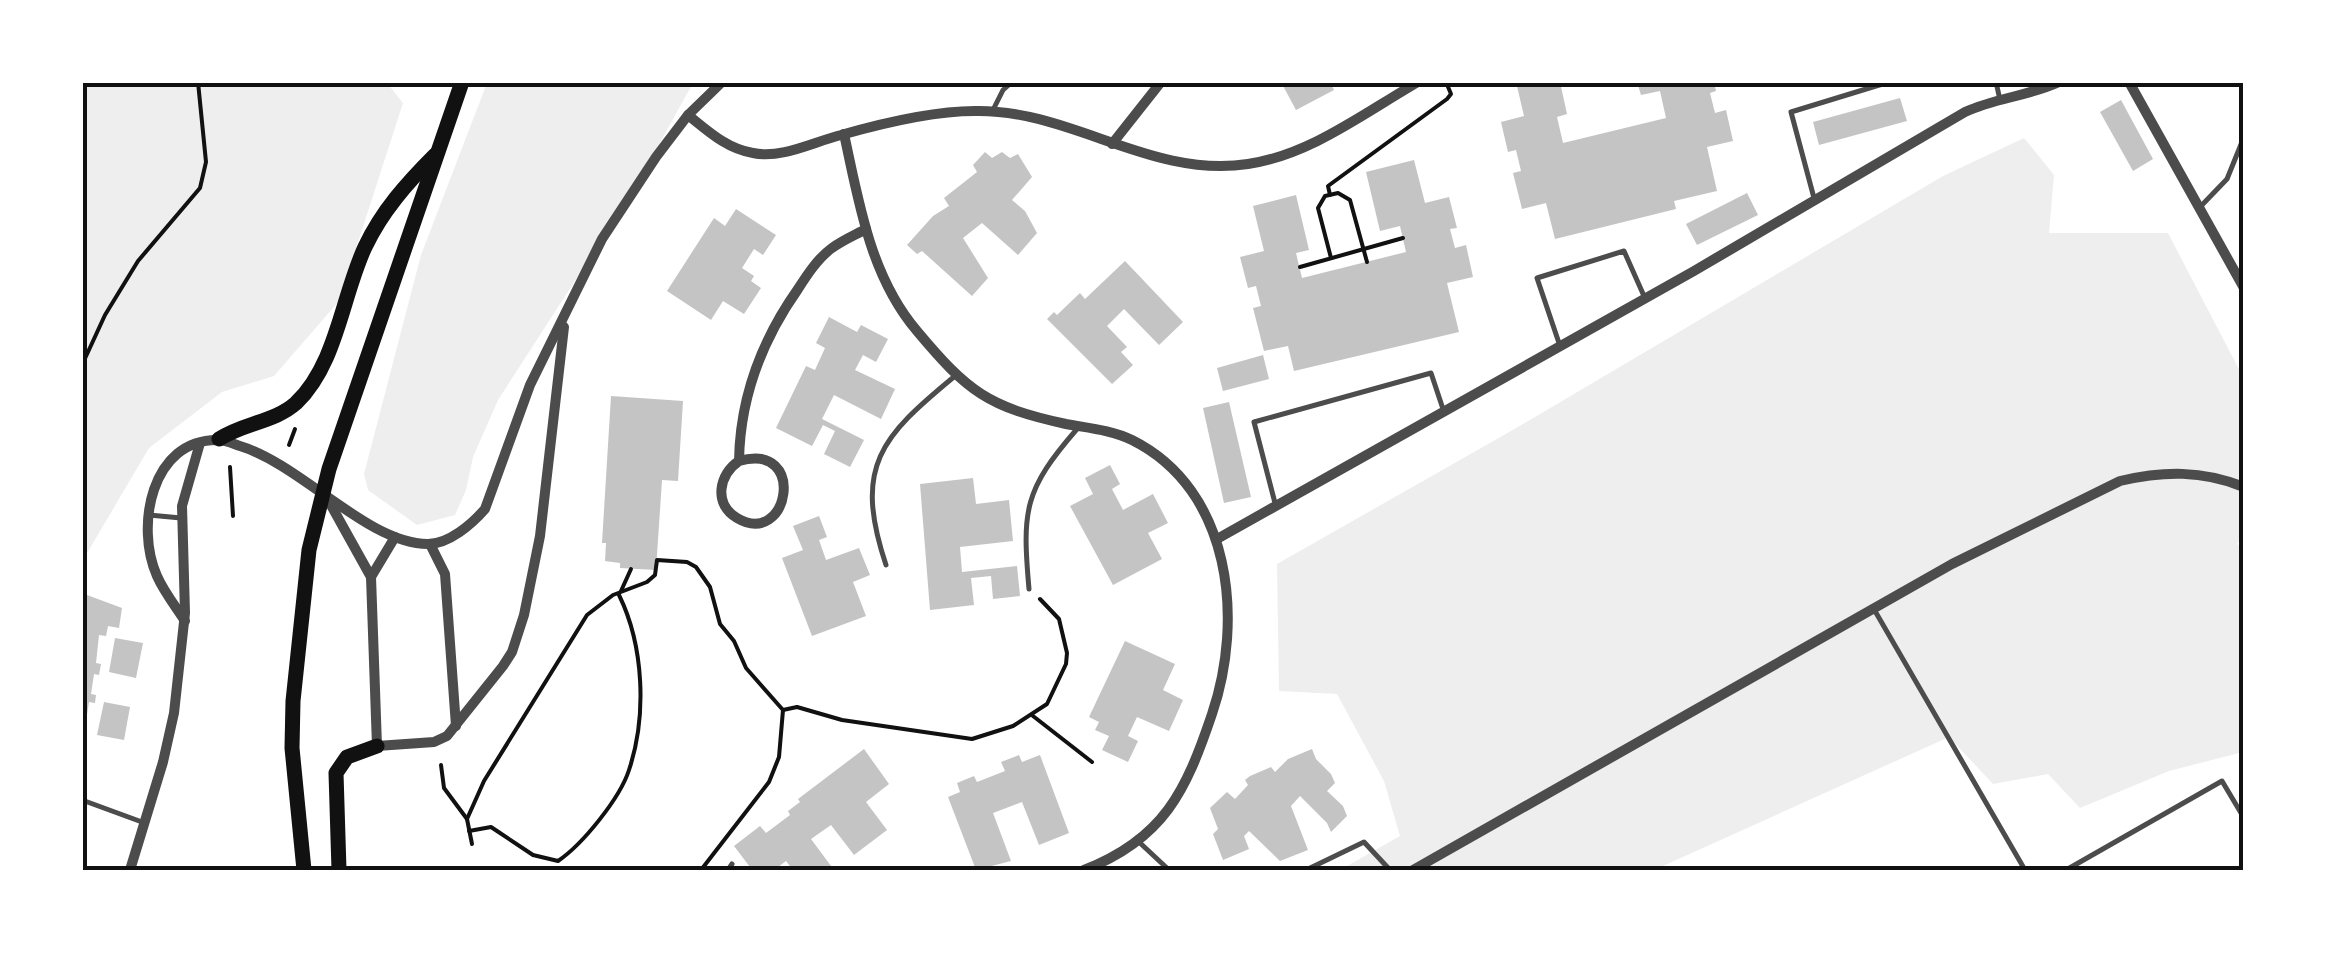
<svg xmlns="http://www.w3.org/2000/svg" width="2326" height="953" viewBox="0 0 2326 953" font-family="'Exo 2',sans-serif">
<rect width="100%" height="100%" fill="#fff"/>
<g fill="#eee">
<polygon points="83,83 387,83 403,103 339,301 274,376 222,392 149,448 83,560"/>
<polygon points="487,83 693,83 633,191 498,400 473,457 466,490 455,515 417,525 368,490 364,474 421,255"/>
<polygon points="2024,138 2054,175 2049,233 2168,233 2243,377 2244,534 2237,544 2244,550 2243,752 2169,771 2080,808 2048,774 1993,784 1949,737 1654,870 1340,870 1400,836 1384,781 1337,694 1279,691 1277,564 1518,427 1943,176"/>
</g>
<g fill="#c4c4c4">
<polygon points="1281,82 1330,82 1334,90 1296,110"/>
<polygon points="1516,82 1560,82 1567,114 1557,117 1563,143 1666,118 1660,91 1641,95 1637,82 1714,82 1716,91 1710,93 1715,113 1726,110 1733,141 1707,147 1717,191 1674,201 1676,209 1555,239 1546,203 1522,209 1513,173 1521,171 1516,150 1508,152 1501,122 1524,116"/>
<polygon points="1900,98 1907,121 1819,145 1813,122"/>
<polygon points="2121,100 2153,159 2133,171 2100,112"/>
<polygon points="985,152 992,158 1002,152 1010,158 1018,154 1032,177 1012,200 1025,211 1037,233 1018,255 982,223 963,238 988,278 972,296 922,251 917,254 907,245 933,216 949,206 944,198 977,172 973,165"/>
<polygon points="1414,160 1425,203 1449,197 1457,228 1450,229 1455,248 1466,245 1473,277 1447,283 1459,332 1294,371 1288,346 1264,351 1253,308 1261,306 1256,286 1248,288 1240,257 1264,251 1253,206 1296,195 1309,250 1296,253 1302,278 1406,252 1400,226 1380,231 1366,172"/>
<polygon points="1747,193 1758,215 1697,245 1686,224"/>
<polygon points="736,209 776,235 763,255 754,249 742,268 754,276 751,281 761,288 744,314 723,301 711,320 667,291 714,218 725,226"/>
<polygon points="1125,261 1183,322 1159,345 1124,309 1107,326 1127,347 1121,352 1133,365 1112,384 1047,319 1054,312 1057,315 1080,293 1085,299"/>
<polygon points="829,317 857,332 861,325 888,339 876,362 863,355 855,370 895,389 881,419 834,395 822,419 864,440 850,467 824,454 835,431 823,425 812,446 776,428 806,366 815,370 825,348 816,343"/>
<polygon points="1263,355 1269,379 1223,391 1217,368"/>
<polygon points="611,396 683,401 678,481 662,480 656,570 620,568 620,563 605,561 606,543 602,543"/>
<polygon points="1229,402 1251,497 1224,503 1203,408"/>
<polygon points="1110,465 1120,484 1112,489 1123,510 1153,494 1168,523 1148,533 1162,559 1113,585 1070,506 1093,494 1085,478"/>
<polygon points="973,478 976,504 1009,500 1013,541 960,547 962,572 1017,566 1020,596 993,599 991,576 971,578 974,605 930,610 920,484"/>
<polygon points="819,516 827,537 819,540 826,560 859,548 870,575 853,582 866,616 812,636 782,558 803,550 793,526"/>
<polygon points="87,595 122,608 119,628 108,626 106,636 99,635 96,663 101,664 99,675 94,674 91,694 96,695 95,703 89,702 86,721 82,720 82,599 86,600"/>
<polygon points="115,638 143,643 136,678 109,672"/>
<polygon points="1125,641 1175,664 1163,690 1183,700 1169,731 1137,717 1128,736 1138,741 1128,762 1102,750 1109,736 1095,730 1099,722 1089,717"/>
<polygon points="104,702 130,707 124,740 97,735"/>
<polygon points="864,749 889,784 866,802 887,830 854,855 831,825 811,839 834,870 793,870 786,861 774,870 746,870 750,867 734,846 760,826 766,833 790,815 788,811 800,802 798,799"/>
<polygon points="1312,749 1316,759 1331,774 1335,783 1327,791 1343,806 1347,816 1331,832 1327,823 1300,796 1291,806 1308,850 1280,861 1249,831 1244,836 1249,849 1223,860 1213,834 1218,829 1210,808 1227,792 1235,799 1248,785 1245,780 1250,776 1271,767 1275,772 1288,759"/>
<polygon points="1019,755 1022,762 1040,755 1069,833 1039,845 1022,802 993,813 1011,861 976,870 948,797 960,792 957,783 974,776 977,782 1005,771 1001,762"/>
</g>
<g fill="none" stroke-linecap="round" stroke-linejoin="round">
<g stroke="#111" stroke-width="4">
<polyline points="1330,195 1328,186 1447,99 1451,94 1446,82"/>
<polyline points="1331,258 1318,208 1325,196 1338,193 1350,200 1367,262"/>
<polyline points="1300,267 1403,238"/>
<polyline points="82,365 105,315 138,261 200,188 206,162 198,82"/>
<polyline points="289,445 295,429"/>
<polyline points="230,467 233,516"/>
<polyline points="621,591 631,569"/>
<polyline points="783,710 797,707 842,720 972,739 1013,726 1047,704 1066,664 1067,653 1059,619 1040,599"/>
<polyline points="1033,716 1092,762"/>
<polyline points="441,765 444,788 467,819 472,844"/>
<polyline points="467,819 484,781 587,615 613,595 647,582 655,575 657,560 687,562 696,567 710,587 720,624 734,641 746,668 783,710 779,757 769,782 701,870"/>
<path d="M469 831 491 827 533 855 558 861C583 844 620 798 629 770 647 716 644 646 619 595"/>
</g>
<g stroke="#4c4c4c" stroke-width="5">
<polyline points="1996,82 2000,100"/>
<polyline points="992,112 1003,90 1012,82"/>
<polyline points="1814,198 1791,112 1889,82"/>
<polyline points="2201,206 2227,179 2244,137"/>
<polyline points="1560,346 1537,278 1624,251 1644,296"/>
<polyline points="1275,503 1254,422 1431,373 1444,412"/>
<polyline points="149,515 181,518"/>
<path d="M886 565C853 466 881 437 955 376"/>
<path d="M1029 589C1022 510 1024 490 1077 429"/>
<polyline points="1875,611 2025,870"/>
<polyline points="82,800 142,822"/>
<polyline points="1139,842 1169,870"/>
<polyline points="728,870 732,864"/>
<polyline points="1306,870 1364,842 1390,870"/>
<polyline points="2066,870 2222,781 2244,818"/>
</g>
<g stroke="#4c4c4c" stroke-width="10">
<polyline points="2129,82 2244,288"/>
<path d="M688 115C708 131 727 149 753 153 782 159 813 142 841 135 883 123 932 111 975 111 1071 109 1151 179 1248 164 1310 155 1364 113 1418 82"/>
<path d="M844 134C859 202 870 276 917 331 968 392 988 407 1066 424 1088 428 1112 430 1132 440 1232 490 1244 620 1212 714 1186 791 1164 839 1084 870"/>
<polyline points="1112,144 1161,82"/>
<path d="M739 461C808 441 789 549 737 518 713 504 719 474 739 461 740 398 762 340 798 289 807 275 818 258 832 248 843 240 855 235 866 229"/>
<polyline points="327,498 371,577 377,746 434,742 447,736 503,666 512,652 524,615 540,536 564,327"/>
<path d="M1217 539 1694 271 1965 112C1995 98 2029 96 2059 82"/>
<polyline points="430,544 445,574 456,726"/>
<polyline points="371,577 395,537"/>
<path d="M185 621C176 607 164 592 157 576 135 527 151 439 218 440 225 440 234 444 240 446 302 465 368 544 428 544 449 544 472 524 485 509L530 385 602 239 656 157 688 115 722 82"/>
<polyline points="130,870 163,762 174,713 185,613 182,506 200,443"/>
<path d="M1413 870 1952 564 2120 481C2163 471 2202 470 2244 487"/>
</g>
<g stroke="#111" stroke-width="15">
<path d="M219 439C243 423 275 422 296 403 337 364 342 296 365 247 382 211 407 183 435 155"/>
<polyline points="304,870 292,748 293,701 309,550 329,469 462,82"/>
<polyline points="339,870 336,773 347,757 377,746"/>
</g>
</g>
<rect width="2326" height="953" fill="none" stroke="#ffffff" stroke-width="170"/>
<rect x="85" y="85" width="2156" height="783" fill="none" stroke="#111" stroke-width="4"/>
</svg>
